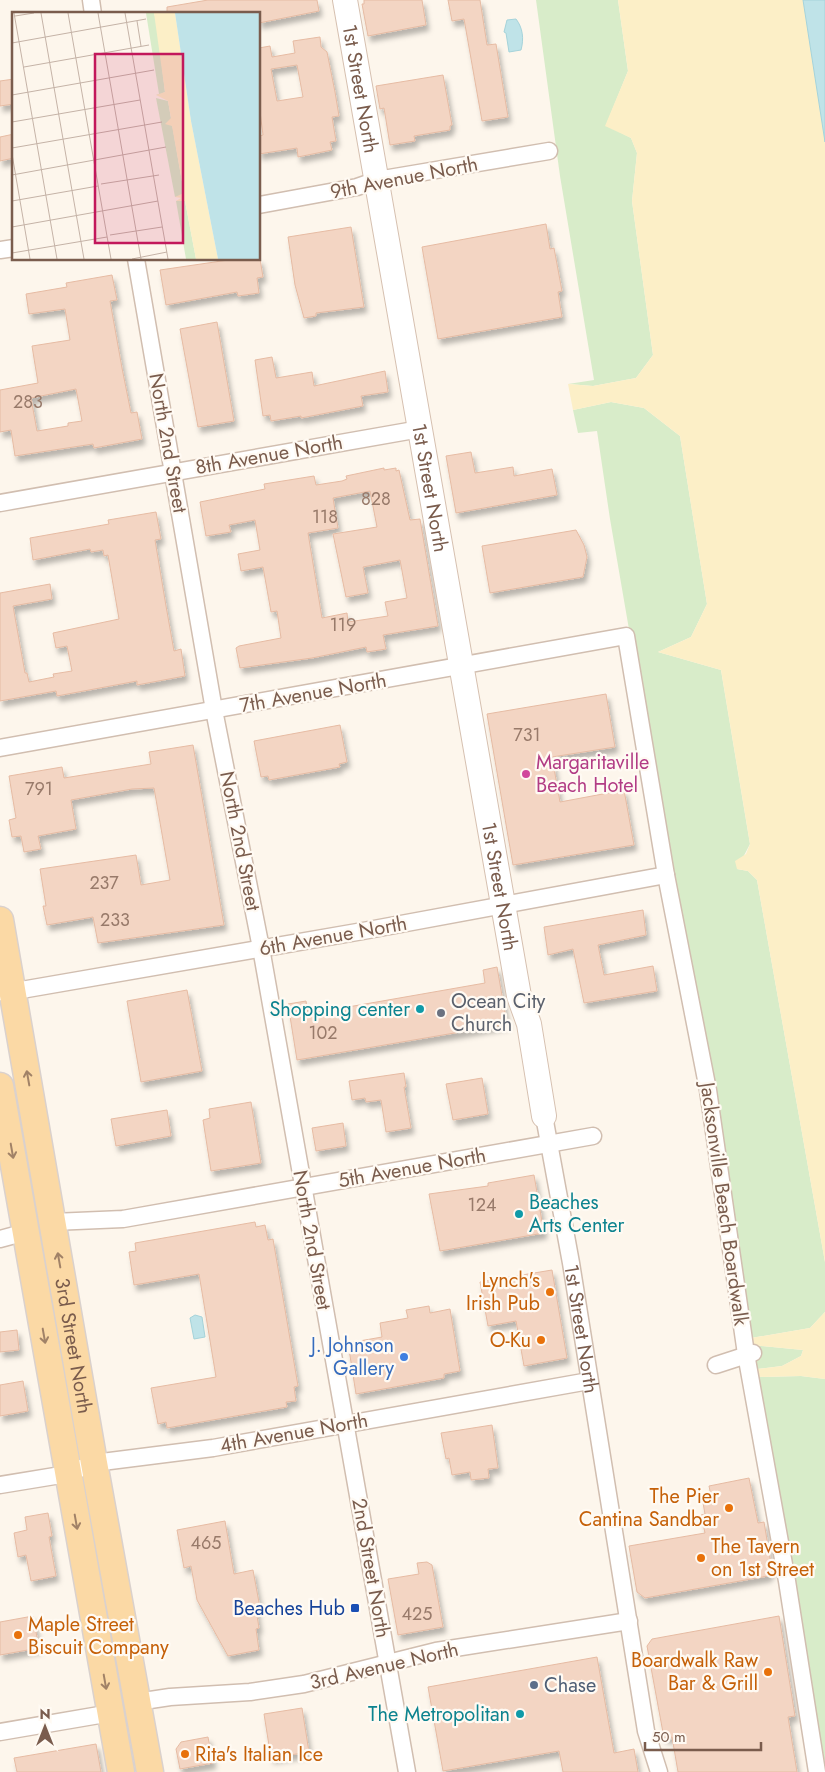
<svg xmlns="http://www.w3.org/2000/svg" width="825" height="1772" viewBox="0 0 825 1772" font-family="Jost,sans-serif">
<defs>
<filter id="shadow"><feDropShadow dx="3" dy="5.5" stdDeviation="2.5" flood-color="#0004"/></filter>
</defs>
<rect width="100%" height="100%" fill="#fdf6ec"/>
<g fill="#d8ecc9">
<polygon points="536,0 618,0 628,71 606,125 631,138 637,153 632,201 653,355 636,378 593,386 568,384 594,380 560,176"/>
<polygon points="611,402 644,408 680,436 707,604 691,637 658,652 721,670 750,844 737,869 748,871 757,880 825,1262 825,1312 810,1328 751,1338 610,519 597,431 578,433 573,410"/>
<polygon points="752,1345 803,1350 801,1356 782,1366 757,1369"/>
<polygon points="801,1376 825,1379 825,1764 758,1377"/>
</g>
<g fill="#fcefc7">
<polygon points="618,0 803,0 825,142 825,1262 757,880 748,871 737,869 735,861 746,854 750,844 721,670 658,652 691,637 707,604 680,436 644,408 611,402 573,410 568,384 593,386 636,378 653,355 632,201 637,153 631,138 605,126 628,71"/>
<polygon points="825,1312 825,1379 801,1376 758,1377 757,1369 782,1366 801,1356 803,1350 752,1345 751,1338 810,1328"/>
</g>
<g fill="#bfe3e8" stroke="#a5d3da">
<polygon points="803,0 825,0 825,142"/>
<path d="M516 19C523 28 524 39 521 50L509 52 506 33 504 32 507 20Z"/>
<polygon points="195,1315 202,1317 205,1337 194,1339 190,1318"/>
</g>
<g fill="#f3d5c3" stroke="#e6bba3" fill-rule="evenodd" filter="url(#shadow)">
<polygon points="208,0 317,0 319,11 259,23 259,14 167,14 167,7"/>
<polygon points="364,0 422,0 426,25 368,36 362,4 364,4"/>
<polygon points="448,0 480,0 487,45 496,44 508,117 482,121 464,19 452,21"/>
<path d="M320 37 321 47 327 52 335 92 339 116 332 117 336 141 330 142 332 150 298 157 297 148 259 154V136L263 135 259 104V48L270 46 272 57 295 53 293 41ZM297 65 303 97 277 101 271 69Z"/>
<polygon points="443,75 452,125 450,126 450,130 414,136 415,141 390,145 384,108 380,109 376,86"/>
<polygon points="14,79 14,104 0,106 0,81"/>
<polygon points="14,134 14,158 0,161 0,137"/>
<polygon points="546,224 550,249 554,248 562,291 558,292 562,317 438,339 422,247"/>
<polygon points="351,227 364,307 316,313 316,316 304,318 295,285 288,237"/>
<polygon points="235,259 260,259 263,277 257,278 259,293 238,296 237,292 166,305 160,270"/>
<path d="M112 275 117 300 110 301 122 368 131 413 137 412 142 439 94 448 93 444 15 456 11 430 0 432V390L38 383 32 346 70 340 65 309 29 314 26 294 67 287 66 283ZM76 389 82 421 68 423V426L37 431 31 398Z"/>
<polygon points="217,322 234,421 198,427 180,329"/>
<polygon points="272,357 276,378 312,372 314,386 385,371 388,392 361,396 363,406 301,418 301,416 271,421 270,415 263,416 255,360"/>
<polygon points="471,452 475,473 513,467 514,476 552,469 557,495 456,513 446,456"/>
<path d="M384 468V470L396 468V471L399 470 410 520 420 519 438 626 383 635 386 649 367 652 366 647 312 658 240 668 236 648 239 646 281 638 277 611 271 612 263 567 241 571 238 554 260 550 255 520 229 525 231 532 206 536 200 502 265 489 264 484 314 476 316 485 342 481 347 479 346 476ZM370 491 377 527 333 534 346 597 368 593 363 567 400 560 407 598 385 602 388 616 348 622 347 613 322 618 308 533 338 528 333 498Z"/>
<polygon points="156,512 161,539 155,540 166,606 174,651 181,649 185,676 137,685 137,681 57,696 56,691 0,701 0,593 50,584 52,599 13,606 25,673 27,673 29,682 54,677 53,674 72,671 67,646 56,648 53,633 119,619 108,555 104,556 103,550 91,552 90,549 33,560 30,538 109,524 108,520"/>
<polygon points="576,530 584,545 587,557 583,577 490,593 482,546"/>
<polygon points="606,694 615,747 552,757 560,802 624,790 634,845 513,865 487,714"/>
<polygon points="340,725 347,762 339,764 340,767 269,780 268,776 261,777 254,741"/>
<polygon points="193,745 224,925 98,943 93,917 47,925 43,906 46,906 40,869 136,855 141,885 170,880 154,788 132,789 71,800 76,829 38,836 41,849 24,852 21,836 12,837 9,820 16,818 9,776 62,767 64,778 151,764 149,752"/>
<polygon points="643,910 646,935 598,945 604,975 653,966 657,991 584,1003 573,949 548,955 544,927"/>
<polygon points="497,967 507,1024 297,1060 288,1004 306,1001 308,1014 485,983 483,970"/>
<polygon points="187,990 202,1071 141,1082 127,1001"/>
<polygon points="404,1073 406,1087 404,1087 411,1128 386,1132 381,1100 366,1102 365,1098 352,1100 349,1081"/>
<polygon points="482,1078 488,1114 453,1120 446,1084"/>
<polygon points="251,1102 261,1163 211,1171 203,1120 210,1118 209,1109"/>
<polygon points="167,1110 171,1136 116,1146 111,1119"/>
<polygon points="343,1123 346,1146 316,1151 312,1128"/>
<polygon points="534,1175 544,1233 440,1251 429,1194 488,1186 488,1183"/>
<polygon points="255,1222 256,1227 265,1225 268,1240 273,1239 298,1386 294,1387 296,1401 286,1402 287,1407 167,1428 166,1422 158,1424 151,1388 216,1377 199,1274 134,1285 129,1252 136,1251 135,1243"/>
<polygon points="552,1270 567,1358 524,1366 516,1321 488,1326 480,1282"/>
<polygon points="429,1306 430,1313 450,1309 460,1371 444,1374 444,1378 356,1394 348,1343 382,1337 380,1323 408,1318 406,1310"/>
<polygon points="17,1330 19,1350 0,1352 0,1332"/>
<polygon points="23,1381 28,1411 0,1416 0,1385"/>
<polygon points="492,1425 498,1468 488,1469 489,1478 471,1480 470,1472 452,1475 449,1458 446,1459 441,1433"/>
<polygon points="749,1478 758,1523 764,1522 772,1570 768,1576 645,1598 637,1592 629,1546 705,1533 701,1515 705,1514 703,1503 712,1501 709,1486"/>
<polygon points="48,1513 52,1536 49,1537 56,1576 31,1581 26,1555 18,1557 14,1533 27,1530 25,1517"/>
<polygon points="225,1521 234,1574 253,1570 260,1608 256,1609 259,1628 256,1629 259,1650 228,1656 197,1600 191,1566 184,1568 177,1530"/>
<polygon points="427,1562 432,1565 443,1627 398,1635 388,1579 419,1574 417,1563"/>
<polygon points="33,1616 39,1648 0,1655 0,1622"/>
<polygon points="779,1616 795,1716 788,1717 797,1772 678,1772 672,1737 664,1738 647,1646 652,1639"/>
<polygon points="597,1657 614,1753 634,1749 638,1772 563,1772 559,1751 443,1771 428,1687"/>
<polygon points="302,1708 309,1752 271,1758 264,1714"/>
<polygon points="208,1737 213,1763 180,1769 176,1749 181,1742"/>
<polygon points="96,1744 101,1772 17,1772 14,1758"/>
</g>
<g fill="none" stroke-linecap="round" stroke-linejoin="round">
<defs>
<g id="street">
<polyline points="91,0 93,14"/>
<polyline points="259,205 357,187 377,180 549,151"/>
<polyline points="0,250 14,248"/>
<polyline points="136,259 214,710 261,948 407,1772"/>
<polyline points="0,503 420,429"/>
<polyline points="0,748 626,636 666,875 708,1090 746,1354 787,1581 817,1772"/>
<polyline points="4,993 363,931 666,875"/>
<path id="s1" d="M544 1116 571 1263 646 1731 659 1772"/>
<polyline points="53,1222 123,1219 593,1136"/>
<polyline points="0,1239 26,1232"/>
<polyline points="716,1365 753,1353"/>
<polyline points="0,1485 67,1474 94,1463 213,1448 589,1381"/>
<polyline points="137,1702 170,1697 250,1692 304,1684 436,1651 629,1621"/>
<polyline points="0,1732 111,1713"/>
</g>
<g id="secondary">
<path id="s2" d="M345 0 519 996 529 1024 544 1116"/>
</g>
<g id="primary">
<path id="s3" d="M0 920 94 1463 150 1772"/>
<polyline points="0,1086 121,1772"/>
</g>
</defs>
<use href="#street" stroke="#d1beb0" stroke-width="19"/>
<use href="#secondary" stroke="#d6c0b0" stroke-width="26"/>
<use href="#primary" stroke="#dad1cd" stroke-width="29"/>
<use href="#street" stroke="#fff" stroke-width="16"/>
<use href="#secondary" stroke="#fff" stroke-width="24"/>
<use href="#primary" stroke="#fbd9a5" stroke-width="26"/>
</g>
<defs><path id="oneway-shaft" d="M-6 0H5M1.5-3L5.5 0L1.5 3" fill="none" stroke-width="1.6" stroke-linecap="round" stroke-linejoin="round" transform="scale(1.25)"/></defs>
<g stroke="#a18267">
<use href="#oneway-shaft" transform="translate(28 1078) rotate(-100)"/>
<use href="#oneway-shaft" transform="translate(12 1151) rotate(80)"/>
<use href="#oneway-shaft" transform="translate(59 1260) rotate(-100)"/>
<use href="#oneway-shaft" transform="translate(44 1336) rotate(80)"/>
<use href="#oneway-shaft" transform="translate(76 1522) rotate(80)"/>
<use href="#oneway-shaft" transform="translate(105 1682) rotate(80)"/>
</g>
<circle fill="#d1479c" stroke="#fffaf3" stroke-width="2" cx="526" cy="774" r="5"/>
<g fill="#0f9aa8" stroke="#fffaf3" stroke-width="2">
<circle cx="420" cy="1009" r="5"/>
<circle cx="519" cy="1214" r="5"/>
<circle cx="520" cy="1714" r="5"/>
</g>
<circle fill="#6b7280" stroke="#fffaf3" stroke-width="2" cx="441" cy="1013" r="5"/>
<g fill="#e8710a" stroke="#fffaf3" stroke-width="2">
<circle cx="550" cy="1292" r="5"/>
<circle cx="541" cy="1340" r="5"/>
<circle cx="729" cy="1508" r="5"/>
<circle cx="701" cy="1558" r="5"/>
<circle cx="18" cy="1635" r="5"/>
<circle cx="768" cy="1672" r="5"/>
<circle cx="185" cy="1754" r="5"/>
</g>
<circle fill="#3f7fe0" stroke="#fffaf3" stroke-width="2" cx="404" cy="1357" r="5"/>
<rect fill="#1a4fb4" stroke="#fffaf3" stroke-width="2" x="350" y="1603" width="10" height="10" rx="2.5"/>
<circle fill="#5c6f8a" stroke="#fffaf3" stroke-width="2" cx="534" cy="1685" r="5"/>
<g text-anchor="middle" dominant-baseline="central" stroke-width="4.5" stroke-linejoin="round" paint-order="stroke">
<g font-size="18" fill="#987a6a">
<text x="28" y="402">283</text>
<text x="376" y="499">828</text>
<text x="325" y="517">118</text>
<text x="343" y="625">119</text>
<text x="527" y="735">731</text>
<text x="39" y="789">791</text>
<text x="104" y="883">237</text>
<text x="115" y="920">233</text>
<text x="323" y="1033">102</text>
<text x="482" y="1205">124</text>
<text x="206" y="1543">465</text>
<text x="417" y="1614">425</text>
</g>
<g font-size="20" fill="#7a5c4d" stroke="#fffaf3">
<text stroke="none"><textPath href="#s2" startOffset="90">1st Street North</textPath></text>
<text transform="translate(404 178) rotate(-11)">9th Avenue North</text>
<text transform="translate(168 443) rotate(80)">North 2nd Street</text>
<text transform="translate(269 455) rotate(-10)">8th Avenue North</text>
<text stroke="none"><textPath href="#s2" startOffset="495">1st Street North</textPath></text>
<text transform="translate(313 693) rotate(-10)">7th Avenue North</text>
<text transform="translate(240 841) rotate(79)">North 2nd Street</text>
<text stroke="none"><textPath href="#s2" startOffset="900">1st Street North</textPath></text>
<text transform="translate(333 936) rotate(-10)">6th Avenue North</text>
<text transform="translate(412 1168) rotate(-10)">5th Avenue North</text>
<text transform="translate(724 1204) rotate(82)">Jacksonville Beach Boardwalk</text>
<text transform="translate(312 1240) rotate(80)">North 2nd Street</text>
<text stroke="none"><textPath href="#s1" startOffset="216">1st Street North</textPath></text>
<text stroke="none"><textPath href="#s3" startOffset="432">3rd Street North</textPath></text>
<text transform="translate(294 1433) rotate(-10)">4th Avenue North</text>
<text transform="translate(371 1568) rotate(80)">2nd Street North</text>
<text transform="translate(384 1666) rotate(-13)">3rd Avenue North</text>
</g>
<g font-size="20" fill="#b23c85" stroke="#fffaf3" text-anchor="start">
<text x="536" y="762">Margaritaville<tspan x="536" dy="23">Beach Hotel</tspan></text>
</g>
<g font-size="20" fill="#5b616d" stroke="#fffaf3" text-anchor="start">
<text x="451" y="1001">Ocean City<tspan x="451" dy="23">Church</tspan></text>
</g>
<g font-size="20" fill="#0d838f" stroke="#fffaf3" text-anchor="end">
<text x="410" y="1009">Shopping center</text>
<text x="529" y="1202" text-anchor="start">Beaches<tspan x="529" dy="23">Arts Center</tspan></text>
<text x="510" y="1714">The Metropolitan</text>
</g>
<g font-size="20" fill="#c56008" stroke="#fffaf3" text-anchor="end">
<text x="540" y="1280">Lynch's<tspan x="540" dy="23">Irish Pub</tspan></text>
<text x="531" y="1340">O-Ku</text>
<text x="719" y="1496">The Pier<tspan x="719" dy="23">Cantina Sandbar</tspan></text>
<text x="711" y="1546" text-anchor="start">The Tavern<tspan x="711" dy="23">on 1st Street</tspan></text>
<text x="28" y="1624" text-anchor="start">Maple Street<tspan x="28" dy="23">Biscuit Company</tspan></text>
<text x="758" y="1660">Boardwalk Raw<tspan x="758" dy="23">Bar &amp; Grill</tspan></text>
<text x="195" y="1754" text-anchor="start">Rita's Italian Ice</text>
</g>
<g font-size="20" fill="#366cbe" stroke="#fffaf3" text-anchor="end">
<text x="394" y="1345">J. Johnson<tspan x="394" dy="23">Gallery</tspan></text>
</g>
<g font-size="20" fill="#164399" stroke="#fffaf3" text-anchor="end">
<text x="345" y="1608">Beaches Hub</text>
</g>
<g font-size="20" fill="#4e5e75" stroke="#fffaf3" text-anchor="start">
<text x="544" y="1685">Chase</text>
</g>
</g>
<g transform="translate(12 12)">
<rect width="248" height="248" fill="#fdf6ec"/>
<path d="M134 1H142L145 12 153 80 147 83H144L147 82ZM144 86 156 89 172 181 170 184 163 185ZM164 189H173L184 247H174Z" fill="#d8ecc9"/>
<path d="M142 1H163L179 109 206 247H184L173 189H164L169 186 163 185 172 181 160 114 153 112 159 106 156 89 144 83 153 80Z" fill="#fcefc7"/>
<path d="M163 1H247V247H206L179 109Z" fill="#bfe3e8"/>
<path fill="none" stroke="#c5b3a7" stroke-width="1" d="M2 1 45 247M29 1 72 247M56 1 99 247M86 1 129 247M113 1 156 247M3 4 22 1M125 9 129 34M0 31 134 7M12 55 137 33M0 83 142 58M0 110 128 88M0 136 150 110M0 142 18 247M0 163 154 135M89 172 147 163M0 189 86 174M0 215 146 189M98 223 150 215M0 241 95 225M120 247 155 240"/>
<path fill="#c2185b" fill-opacity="0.15" stroke="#c2185b" stroke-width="2.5" d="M83 42H171V231H83Z"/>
<rect width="248" height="248" fill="none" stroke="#7a5c4d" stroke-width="2.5"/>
</g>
<g transform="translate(45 1727)" stroke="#fffaf3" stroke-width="4" paint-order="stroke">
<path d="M0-4L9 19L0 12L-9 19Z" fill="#7a5c4d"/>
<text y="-8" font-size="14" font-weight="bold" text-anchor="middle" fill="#7a5c4d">N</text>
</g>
<path d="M645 1742v8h116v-8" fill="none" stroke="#7a5c4d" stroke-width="2.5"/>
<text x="652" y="1742" font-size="15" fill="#7a5c4d" stroke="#fffaf3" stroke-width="4" paint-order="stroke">50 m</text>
</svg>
